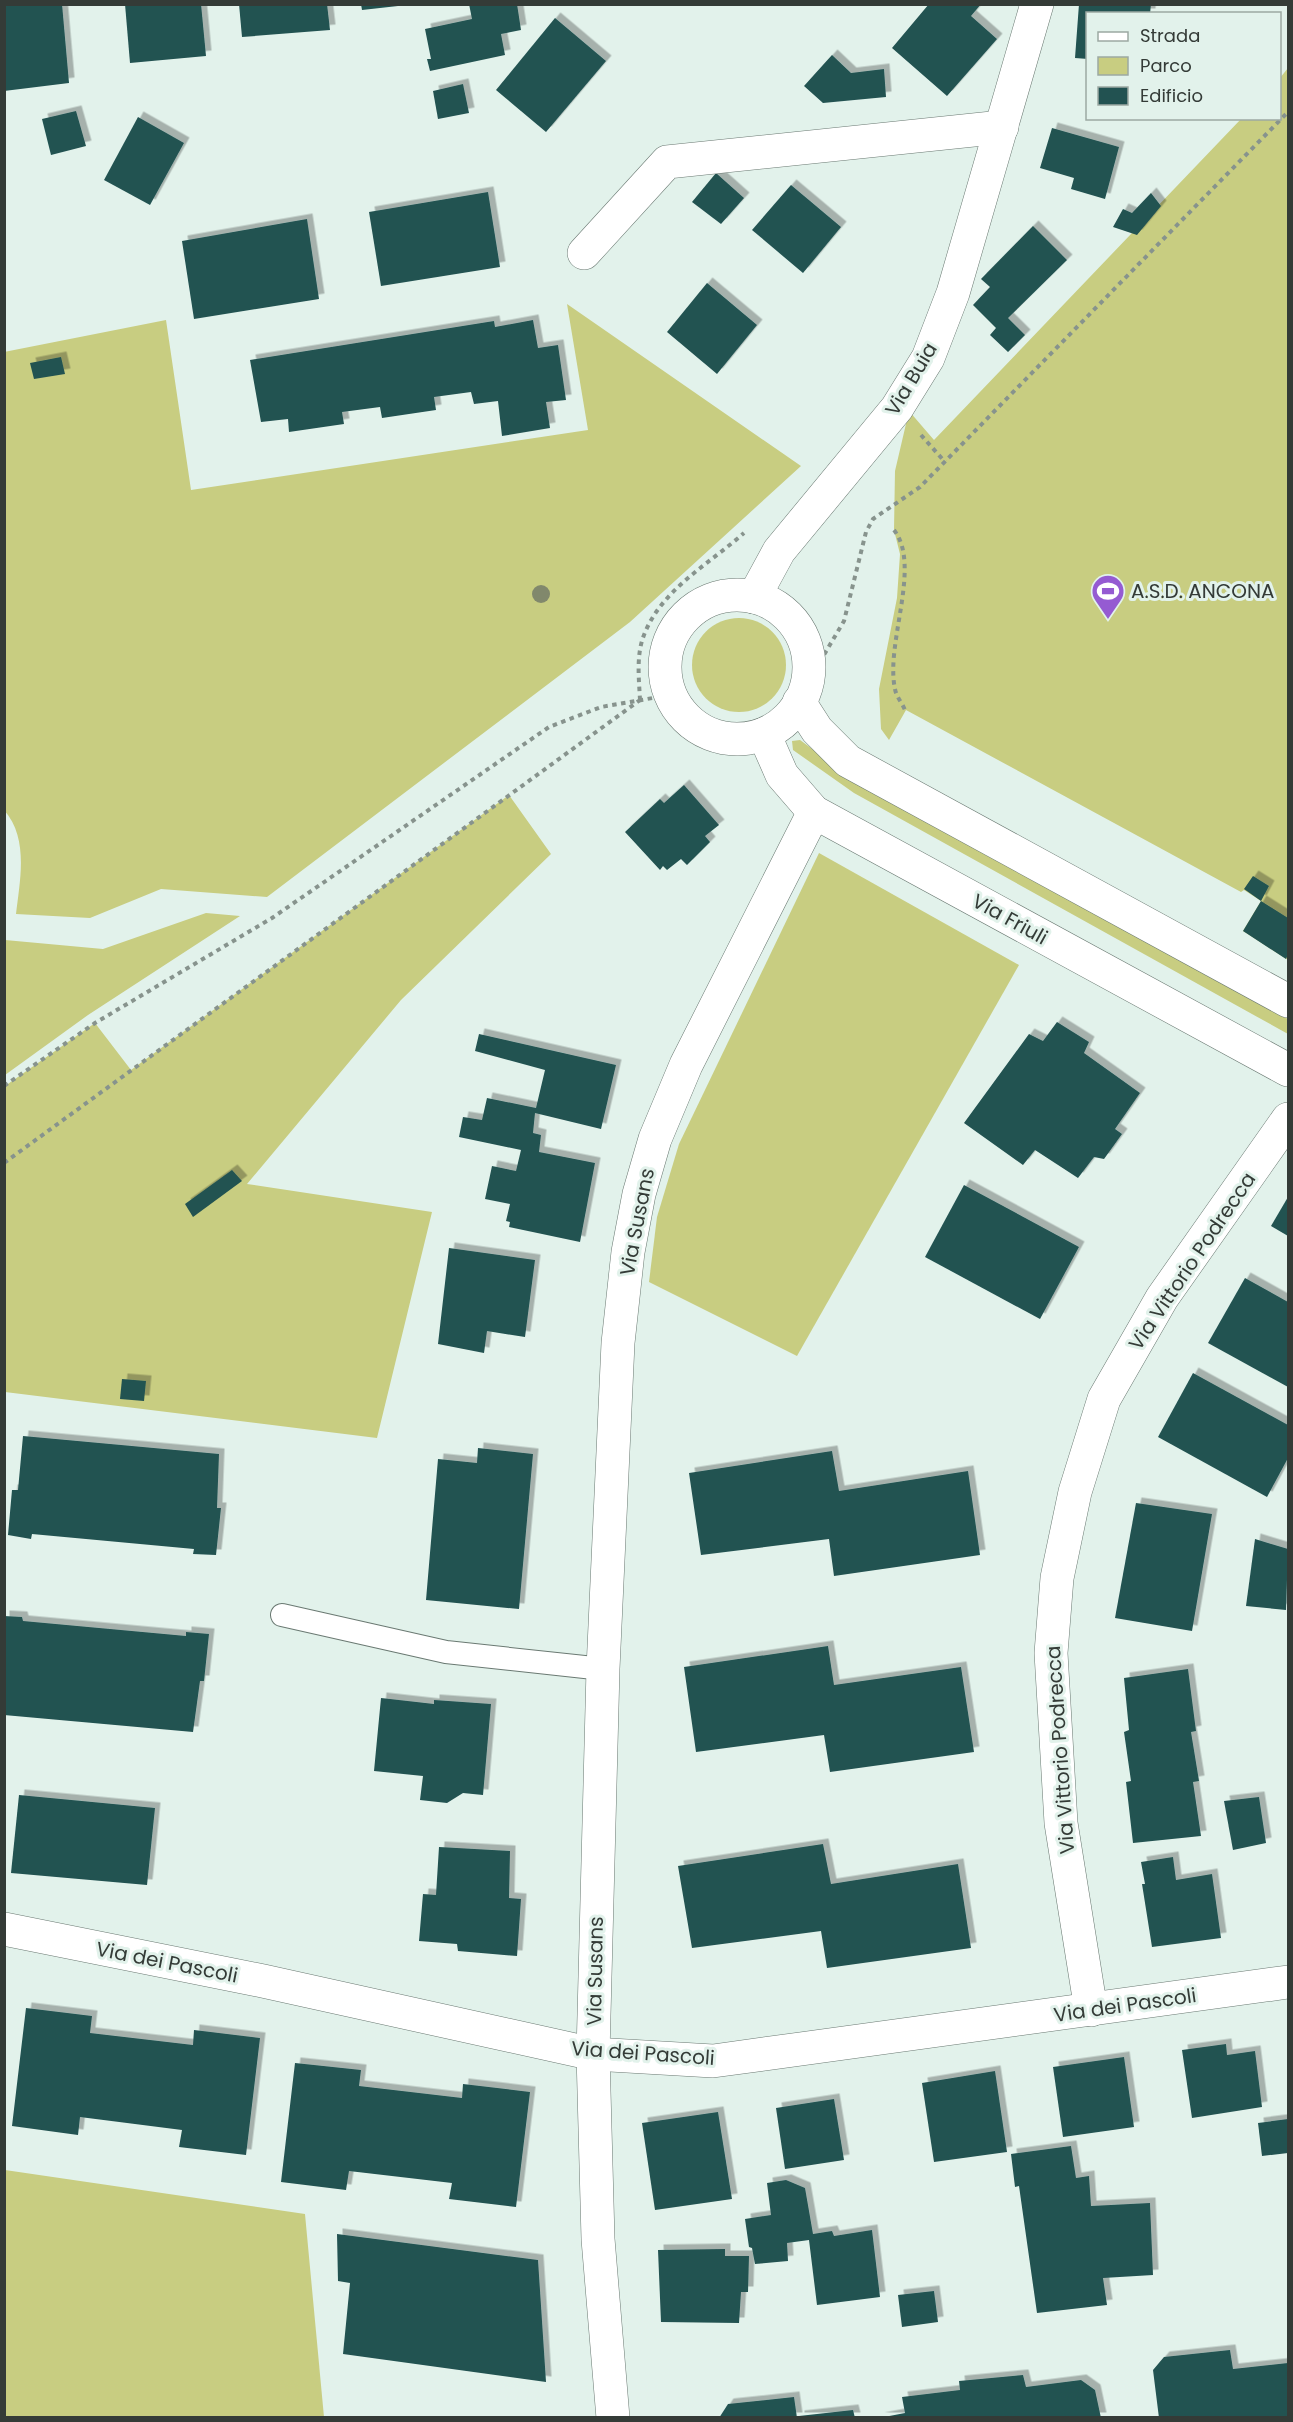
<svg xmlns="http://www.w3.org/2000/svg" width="1293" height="2422" viewBox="0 0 1293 2422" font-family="Poppins,sans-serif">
<defs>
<filter id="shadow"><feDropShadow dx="5.5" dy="-5.5" stdDeviation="0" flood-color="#0004"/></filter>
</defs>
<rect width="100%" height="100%" fill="#e2f2eb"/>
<g fill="#c8cd81">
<polygon points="1288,68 1288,960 1243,931 1261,901 1244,890 1241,892 906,710 889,740 881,729 879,689 897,598 900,554 894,530 895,471 909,411 934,440 1241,119 1280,118 1280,78"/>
<path d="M567 304 801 466 630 622 267 897 161 889 90 918 16 914C20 880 29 838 4 810V352L166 320 191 490 588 430Z"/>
<circle cx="739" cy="665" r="47"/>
<polygon points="800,740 855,780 1288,1019 1288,1034 854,793 793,750 792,741"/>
<polygon points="509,795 551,854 401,1000 247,1184 432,1212 377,1438 5,1392 5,1086 95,1023 131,1070"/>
<polygon points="819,853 1019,965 797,1356 649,1282 657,1217 679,1144"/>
<polygon points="206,913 240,916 88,1015 5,1075 5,940 103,949"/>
<polygon points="5,2170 305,2214 324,2417 5,2417"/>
</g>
<g fill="#225251" filter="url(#shadow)">
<polygon points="4,4 62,4 69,83 4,91"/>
<polygon points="125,4 201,4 206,56 130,63"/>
<polygon points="239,4 327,4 330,30 242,37"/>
<polygon points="361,4 398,4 398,6 362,10"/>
<polygon points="469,4 517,4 521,30 501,34 505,55 430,71 427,59 431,59 425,29 472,19"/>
<polygon points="929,4 981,4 971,16 997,39 947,96 892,48"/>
<polygon points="1079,4 1151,4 1150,14 1088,14 1088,59 1075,58"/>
<polygon points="555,18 606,61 546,132 496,90"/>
<polygon points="832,55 851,73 884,69 886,97 823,103 804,86"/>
<polygon points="463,84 469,113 438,119 433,91"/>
<polygon points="76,111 86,146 51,155 42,119"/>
<polygon points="138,117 184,143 150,205 104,180"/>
<polygon points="1052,128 1119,147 1105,199 1071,189 1074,178 1040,168"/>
<polygon points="716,173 744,198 721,224 692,202"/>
<polygon points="791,185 841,227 803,273 752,230"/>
<polygon points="488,192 500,267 381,286 369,212"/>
<polygon points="1151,193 1161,206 1137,235 1113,227 1123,209 1132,213"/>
<polygon points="307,219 319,299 194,319 182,241"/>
<polygon points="1033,226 1067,260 1008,318 1025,335 1008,352 990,335 996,328 973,305 990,287 981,279"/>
<polygon points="707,283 757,325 717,374 667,332"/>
<polygon points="533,320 538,348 558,345 566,400 546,402 550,428 502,436 498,401 474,404 471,392 434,397 436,410 382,418 380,407 342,412 344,424 289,432 288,419 261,422 250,360 494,321 495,327"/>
<polygon points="61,357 65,374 34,379 30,363"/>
<polygon points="684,785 719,825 705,836 710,842 687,865 681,859 667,870 663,866 660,870 625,832 660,799 664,803"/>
<polygon points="1253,876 1269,886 1261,901 1288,918 1288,955 1286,959 1243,931 1261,901 1244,889"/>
<polygon points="1057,1022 1089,1042 1084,1053 1140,1093 1115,1129 1122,1134 1104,1159 1094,1157 1078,1178 1035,1150 1023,1165 964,1123 1029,1034 1043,1041"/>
<polygon points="479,1034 616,1065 601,1129 535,1113 533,1133 541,1135 539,1152 595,1163 580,1242 509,1227 510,1222 506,1221 510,1204 485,1199 492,1166 516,1171 521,1150 459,1137 463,1117 482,1120 487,1098 536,1108 545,1070 475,1051"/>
<polygon points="232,1170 242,1181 193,1217 185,1204"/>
<polygon points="964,1185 1079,1247 1040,1319 925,1257"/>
<polygon points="1288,1197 1288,1236 1271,1226"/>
<polygon points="449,1248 535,1260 525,1337 487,1331 484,1353 438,1344"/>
<polygon points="1245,1278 1288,1302 1288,1387 1208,1343"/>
<polygon points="1193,1373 1288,1425 1288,1458 1267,1497 1158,1437"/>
<polygon points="122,1379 146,1381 144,1401 120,1399"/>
<polygon points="23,1436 219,1454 217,1508 221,1508 216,1555 193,1554 194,1549 32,1534 31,1539 8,1535 12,1490 18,1490"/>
<polygon points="478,1448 533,1454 519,1609 426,1600 438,1459 477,1463"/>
<polygon points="832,1451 839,1491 968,1471 980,1555 834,1576 829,1539 701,1555 689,1473"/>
<polygon points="1136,1503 1212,1514 1192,1631 1115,1618"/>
<polygon points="1255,1539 1288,1549 1286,1610 1246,1606"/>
<polygon points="4,1616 22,1617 23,1621 186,1636 186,1632 209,1634 204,1681 200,1681 193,1732 4,1715"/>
<polygon points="828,1646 834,1685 961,1667 974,1752 830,1772 824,1735 696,1752 684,1667"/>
<polygon points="1188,1669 1196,1731 1191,1732 1199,1781 1193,1782 1201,1836 1133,1843 1126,1782 1131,1781 1124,1732 1129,1730 1124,1678"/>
<polygon points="381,1698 434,1704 434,1700 491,1704 483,1795 463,1793 447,1803 420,1800 423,1776 374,1771"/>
<polygon points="19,1795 155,1808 147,1885 11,1873"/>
<polygon points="1259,1797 1266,1843 1233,1850 1224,1801"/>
<polygon points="823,1844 831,1884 958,1864 971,1948 827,1968 821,1931 692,1948 678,1866"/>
<polygon points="439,1847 510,1851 509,1898 521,1899 517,1956 458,1951 457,1944 419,1941 423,1894 436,1895"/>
<polygon points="1173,1857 1176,1880 1212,1874 1221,1938 1152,1947 1142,1884 1145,1884 1141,1862"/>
<polygon points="26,2008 92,2016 90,2033 193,2045 194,2030 260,2038 246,2155 179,2147 182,2130 80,2117 78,2135 12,2126"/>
<polygon points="1226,2044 1227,2055 1255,2051 1262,2107 1192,2118 1182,2050"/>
<polygon points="1124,2057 1134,2127 1063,2137 1053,2067"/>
<polygon points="295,2063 361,2070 359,2086 462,2098 463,2084 530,2092 516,2207 449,2199 452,2183 349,2171 346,2190 281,2182"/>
<polygon points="995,2071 1007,2152 934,2162 922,2083"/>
<polygon points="834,2099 844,2160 785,2169 776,2108"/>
<polygon points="718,2112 732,2199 655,2210 642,2123"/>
<polygon points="1288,2119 1288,2153 1262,2156 1258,2123"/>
<polygon points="1071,2146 1076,2178 1089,2176 1091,2206 1150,2203 1153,2275 1103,2278 1107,2305 1037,2313 1019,2186 1015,2187 1011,2154"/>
<polygon points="786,2180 805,2188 813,2234 832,2231 834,2236 872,2230 880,2297 817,2305 809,2240 787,2243 788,2261 755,2264 752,2248 749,2247 745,2219 771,2215 767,2183"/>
<polygon points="337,2234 538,2260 546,2382 343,2354 350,2283 338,2281"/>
<polygon points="725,2249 725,2256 749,2256 748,2292 741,2292 739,2323 661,2322 658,2250"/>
<polygon points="934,2291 938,2322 902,2327 898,2295"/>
<polygon points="1230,2350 1233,2369 1288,2363 1288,2418 1159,2418 1153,2370 1164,2357"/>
<polygon points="1023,2375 1026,2387 1081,2380 1095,2390 1101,2418 879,2418 905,2413 902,2397 960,2390 959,2381"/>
<polygon points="794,2397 797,2418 719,2418 728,2404"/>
<polygon points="853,2410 855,2418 799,2418 799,2416"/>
</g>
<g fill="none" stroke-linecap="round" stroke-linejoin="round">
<defs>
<polyline id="lane" points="282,1615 446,1652 603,1669"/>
<g id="street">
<polyline points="584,253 667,162 1002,127"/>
<circle cx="737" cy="667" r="72"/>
<polyline points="754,597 779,551 897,408 928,358 953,293 1037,4"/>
<polyline points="799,702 817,730 848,761 1288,1001"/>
<polyline points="764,734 782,775 814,812 1288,1070"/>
<polyline points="4,1929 263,1981 593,2054 713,2061 1288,1982"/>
<polyline points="1091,2010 1061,1823 1051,1653 1057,1578 1075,1492 1104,1399 1162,1298 1288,1119"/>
<polyline points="613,2418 598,2239 593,2054 603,1669 618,1343 628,1252 639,1194 655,1139 686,1065 814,812"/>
</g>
</defs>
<use href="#lane" stroke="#6a7972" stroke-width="24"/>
<use href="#street" stroke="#6a7972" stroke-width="34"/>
<g stroke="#87938d" stroke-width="4" stroke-dasharray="4.5 4.5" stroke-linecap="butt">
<polyline points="921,435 945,462"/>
<path d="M894 530C922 566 885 643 895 689 896 696 902 703 905 710"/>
<polyline points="815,670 844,621 866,532 873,519 920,487 1288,112"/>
<path d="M640 700C639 679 636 655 644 635 661 590 709 564 744 533"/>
<polyline points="4,1086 95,1023 272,918 549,727 601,707 670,695"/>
<polyline points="4,1163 640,700"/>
</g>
<use href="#lane" stroke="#fff" stroke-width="22"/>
<use href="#street" stroke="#fff" stroke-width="33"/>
</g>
<circle fill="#81886c" cx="541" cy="594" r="9"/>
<defs>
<symbol id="stadium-pin" viewBox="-11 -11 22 30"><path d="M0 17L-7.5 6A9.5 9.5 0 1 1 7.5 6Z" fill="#955bd2" stroke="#e2f2eb"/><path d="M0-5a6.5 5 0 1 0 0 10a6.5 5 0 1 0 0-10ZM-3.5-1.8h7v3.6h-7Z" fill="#fff"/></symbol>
</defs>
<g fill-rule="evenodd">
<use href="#stadium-pin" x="1089" y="572" width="38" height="52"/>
</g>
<g text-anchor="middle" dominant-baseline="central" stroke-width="6" stroke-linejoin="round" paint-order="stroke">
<g font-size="20" fill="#343b37" stroke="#e2f2eb">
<text transform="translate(911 379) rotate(-59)">Via Buia</text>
<text transform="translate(1010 919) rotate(29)">Via Friuli</text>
<text transform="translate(637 1222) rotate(-79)">Via Susans</text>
<text transform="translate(1192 1261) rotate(-56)">Via Vittorio Podrecca</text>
<text transform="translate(1060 1750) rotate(-94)">Via Vittorio Podrecca</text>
<text transform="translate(167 1962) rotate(11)">Via dei Pascoli</text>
<text transform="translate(595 1971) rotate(-89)">Via Susans</text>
<text transform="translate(1125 2005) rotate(-8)">Via dei Pascoli</text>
<text transform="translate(643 2053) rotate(4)">Via dei Pascoli</text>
</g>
<g font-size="20" fill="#343b37" stroke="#e2f2eb" text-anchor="start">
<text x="1131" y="591">A.S.D. ANCONA</text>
</g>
</g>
<rect width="1293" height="2422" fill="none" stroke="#343b37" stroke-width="12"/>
<rect x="1086" y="12" width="195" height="108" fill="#e2f2eb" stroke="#9ca9a3" stroke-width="1.5"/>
<rect x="1098" y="32" width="30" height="9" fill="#ffffff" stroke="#9ca9a3" stroke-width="1.5"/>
<text x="1140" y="42" font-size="18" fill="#343b37">Strada</text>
<rect x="1098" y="57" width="30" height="18" fill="#c8cd81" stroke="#9ca9a3" stroke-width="1.5"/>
<text x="1140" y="72" font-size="18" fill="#343b37">Parco</text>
<rect x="1098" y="87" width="30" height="18" fill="#225251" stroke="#9ca9a3" stroke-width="1.5"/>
<text x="1140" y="102" font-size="18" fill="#343b37">Edificio</text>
</svg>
